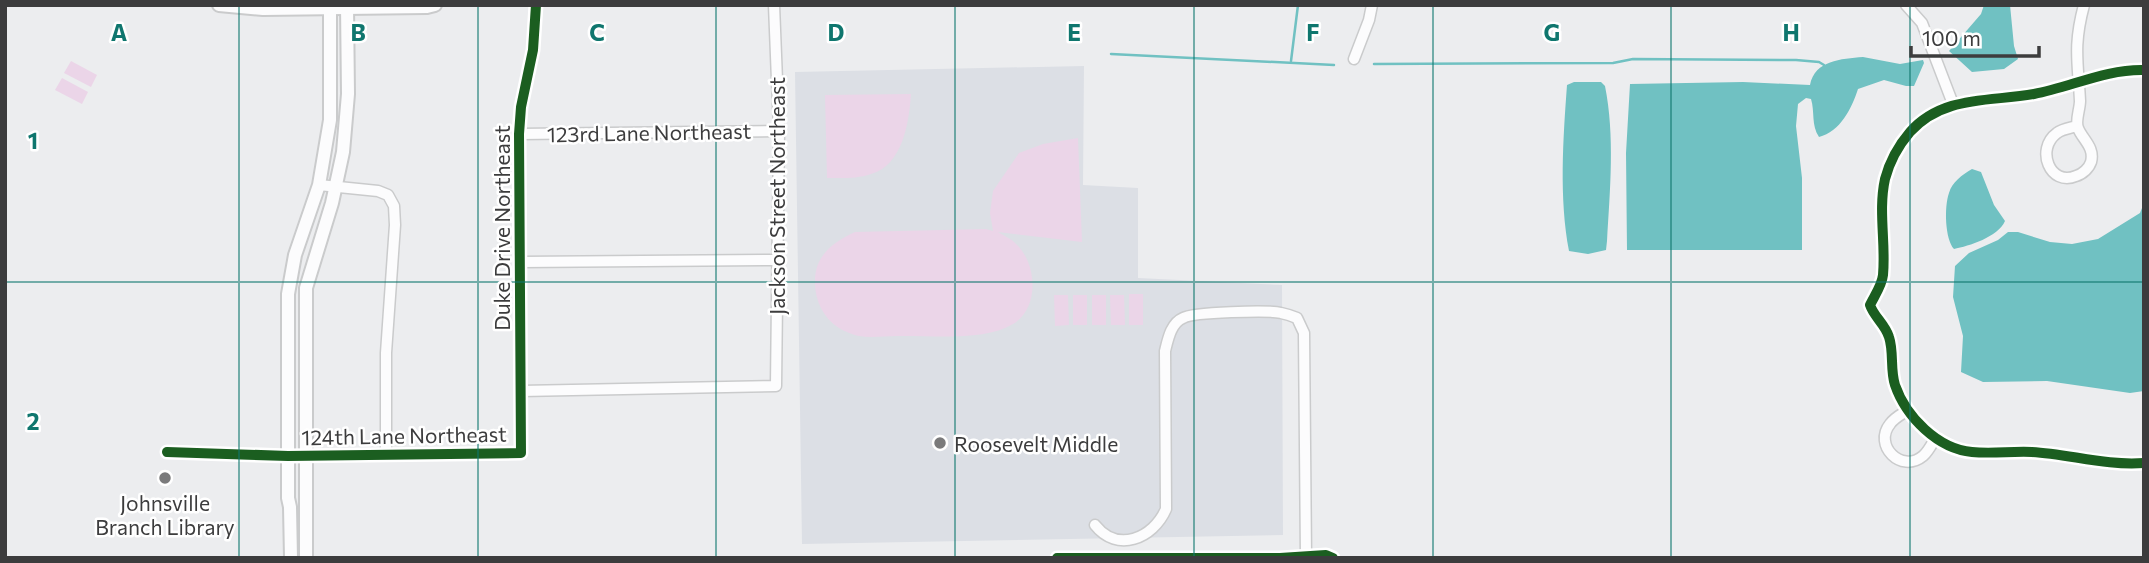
<svg xmlns="http://www.w3.org/2000/svg" width="2149" height="563" viewBox="0 0 2149 563" font-family="Commissioner,sans-serif">
<rect width="100%" height="100%" fill="#ecedef"/>
<polygon fill="#dcdfe5" points="1084,66 1083,185 1138,188 1138,278 1282,285 1283,535 802,544 795,72"/>
<g fill="#ebd5e8">
<polygon points="71,61 97,75 91,87 64,73"/>
<polygon points="62,78 88,92 82,104 55,90"/>
<path d="M911 94C909 122 903 165 871 174 857 179 841 178 827 178L825 95Z"/>
<path d="M1078 138 1082 242 998 232C1004 236 1012 239 1016 244 1037 263 1040 308 1013 324 984 342 930 335 897 336 885 336 871 338 859 336 853 335 844 331 839 328 823 318 815 300 815 283 814 256 833 242 855 232L986 229 993 231 990 213 993 191 1019 153 1043 144Z"/>
<rect x="1129" y="294" width="14" height="31"/>
<polygon points="1054,295 1068,295 1069,325 1055,326"/>
<rect x="1073" y="295" width="14" height="30"/>
<rect x="1092" y="295" width="14" height="30"/>
<polygon points="1110,295 1124,295 1125,325 1111,325"/>
</g>
<g fill="#70c1c2">
<polygon points="1984,5 2010,5 2014,46 2018,59 2004,69 1972,72 1949,51 1981,14"/>
<path d="M1863 57 1900 64 1923 60 1924 63 1914 86H1906L1884 80 1858 89C1852 108 1840 132 1819 137 1811 125 1815 112 1811 99L1806 98 1798 104 1796 126 1802 178V250H1627L1626 153 1630 84 1743 82 1810 85C1815 60 1841 59 1863 57Z"/>
<path d="M1574 82H1601L1605 86C1615 136 1610 190 1607 241L1606 250 1588 254 1569 251C1559 198 1563 139 1567 85Z"/>
<path d="M1972 169 1981 172 1994 205 2005 221C1998 237 1969 246 1954 249 1945 239 1944 207 1949 193 1952 182 1962 175 1972 169Z"/>
<polygon points="2144,203 2144,391 2130,393 2047,381 1983,382 1961,372 1963,336 1953,297 1955,266 1969,253 1998,240 2008,232 2018,232 2050,242 2072,244 2098,239 2140,213"/>
</g>
<g fill="none" stroke-linecap="round" stroke-linejoin="round">
<g stroke="#70c1c2" stroke-width="2.5">
<polyline points="1111,54 1334,65"/>
<polyline points="1291,61 1298,5"/>
<polyline points="1374,64 1613,63 1633,59 1796,60 1819,62 1824,65"/>
</g>
<defs>
<g id="minor">
<polyline points="1906,5 1922,23 1953,104"/>
<polyline points="1354,59 1369,20 1372,5"/>
<path d="M2144 70C2106 69 2071 87 2034 94 1990 102 1943 95 1910 132 1898 146 1890 160 1885 179 1878 211 1886 243 1883 275 1882 285 1875 295 1870 305 1874 317 1885 324 1889 337 1894 352 1890 370 1895 385 1906 417 1938 449 1972 452 1992 454 2012 451 2032 452 2069 454 2106 466 2144 463"/>
<path d="M2077 126C2070 128 2062 129 2057 133 2035 149 2050 187 2076 176 2083 174 2089 168 2091 162 2095 147 2082 139 2078 128 2075 121 2080 109 2080 101 2078 62 2073 46 2084 5"/>
<polyline points="519,134 779,131"/>
<polyline points="319,185 378,191 388,195 394,206 395,225 386,353 386,453"/>
<polyline points="521,262 778,260"/>
<polyline points="521,391 776,386 779,131 774,5"/>
<path d="M1908 410C1902 414 1894 418 1890 424 1873 445 1901 474 1923 456 1928 452 1932 444 1936 437"/>
<polyline points="167,452 288,456 521,453 519,134 521,107 533,50 536,5"/>
<path d="M1095 525C1117 553 1153 539 1166 509L1165 351C1168 339 1171 323 1183 318 1193 312 1269 310 1281 313 1286 314 1292 316 1297 318L1304 333 1306 558"/>
</g>
<g id="tertiary">
<polyline points="219,5 263,9 427,7 435,5"/>
<polyline points="291,558 290,507 288,498 288,294 295,255 319,185 330,120 330,5"/>
<polyline points="306,558 306,288 332,203 343,152 348,94 347,5"/>
</g>
</defs>
<use href="#minor" stroke="#cacbcc" stroke-width="13"/>
<use href="#tertiary" stroke="#cacbcc" stroke-width="16"/>
<use href="#minor" stroke="#fcfcfd" stroke-width="10"/>
<use href="#tertiary" stroke="#fcfcfd" stroke-width="12"/>
<defs>
<g id="cycleway">
<path d="M2144 70C2106 69 2071 87 2034 94 1990 102 1943 95 1910 132 1898 146 1890 160 1885 179 1878 211 1886 243 1883 275 1882 285 1875 295 1870 305 1874 317 1885 324 1889 337 1894 352 1890 370 1895 385 1906 417 1938 449 1972 452 1992 454 2012 451 2032 452 2069 454 2106 466 2144 463"/>
<polyline points="167,452 288,456 521,453 519,134 521,107 533,50 536,5"/>
<polyline points="1057,558 1280,558 1326,555 1333,558"/>
</g>
</defs>
<use href="#cycleway" stroke="#fff" stroke-width="15"/>
<use href="#cycleway" stroke="#1b5e20" stroke-width="10"/>
</g>
<path fill="none" stroke="#0f766e" stroke-width="2" stroke-opacity="0.55" d="M239 5V558M478 5V558M716 5V558M955 5V558M1194 5V558M1433 5V558M1671 5V558M1910 5V558M5 282H2144"/>
<g fill="#7a7a7b" stroke="#fff" stroke-width="2.5">
<circle cx="940" cy="443" r="7"/>
<circle cx="165" cy="478" r="7"/>
</g>
<g text-anchor="middle" dominant-baseline="central" stroke-width="5" stroke-linejoin="round" paint-order="stroke">
<g font-size="21" fill="#3c3c3d" stroke="#fff">
<text transform="translate(649 132) rotate(-1)">123rd Lane Northeast</text>
<text transform="translate(776 196) rotate(-90)">Jackson Street Northeast</text>
<text transform="translate(501 228) rotate(-90)">Duke Drive Northeast</text>
<text transform="translate(404 435) rotate(-1)">124th Lane Northeast</text>
</g>
<g font-size="21" fill="#3c3c3d" stroke="#fff" text-anchor="start">
<text x="954" y="443">Roosevelt Middle</text>
<text x="165" y="502" text-anchor="middle">Johnsville<tspan x="165" dy="24">Branch Library</tspan></text>
</g>
</g>
<g font-size="23" text-anchor="middle" font-weight="bold" fill="#0f766e" stroke="#fff" stroke-width="5" stroke-linejoin="round" paint-order="stroke">
<text x="119" y="41">A</text>
<text x="358" y="41">B</text>
<text x="597" y="41">C</text>
<text x="836" y="41">D</text>
<text x="1074" y="41">E</text>
<text x="1313" y="41">F</text>
<text x="1552" y="41">G</text>
<text x="1791" y="41">H</text>
<text x="33" y="149">1</text>
<text x="33" y="430">2</text>
</g>
<rect width="2149" height="563" fill="none" stroke="#3c3c3d" stroke-width="14"/>
<path d="M1911 46v10h128v-10" fill="none" stroke="#3c3c3d" stroke-width="3.5"/>
<text x="1922" y="46" font-size="21" fill="#3c3c3d" stroke="#ffffff" stroke-width="5" paint-order="stroke">100 m</text>
</svg>
